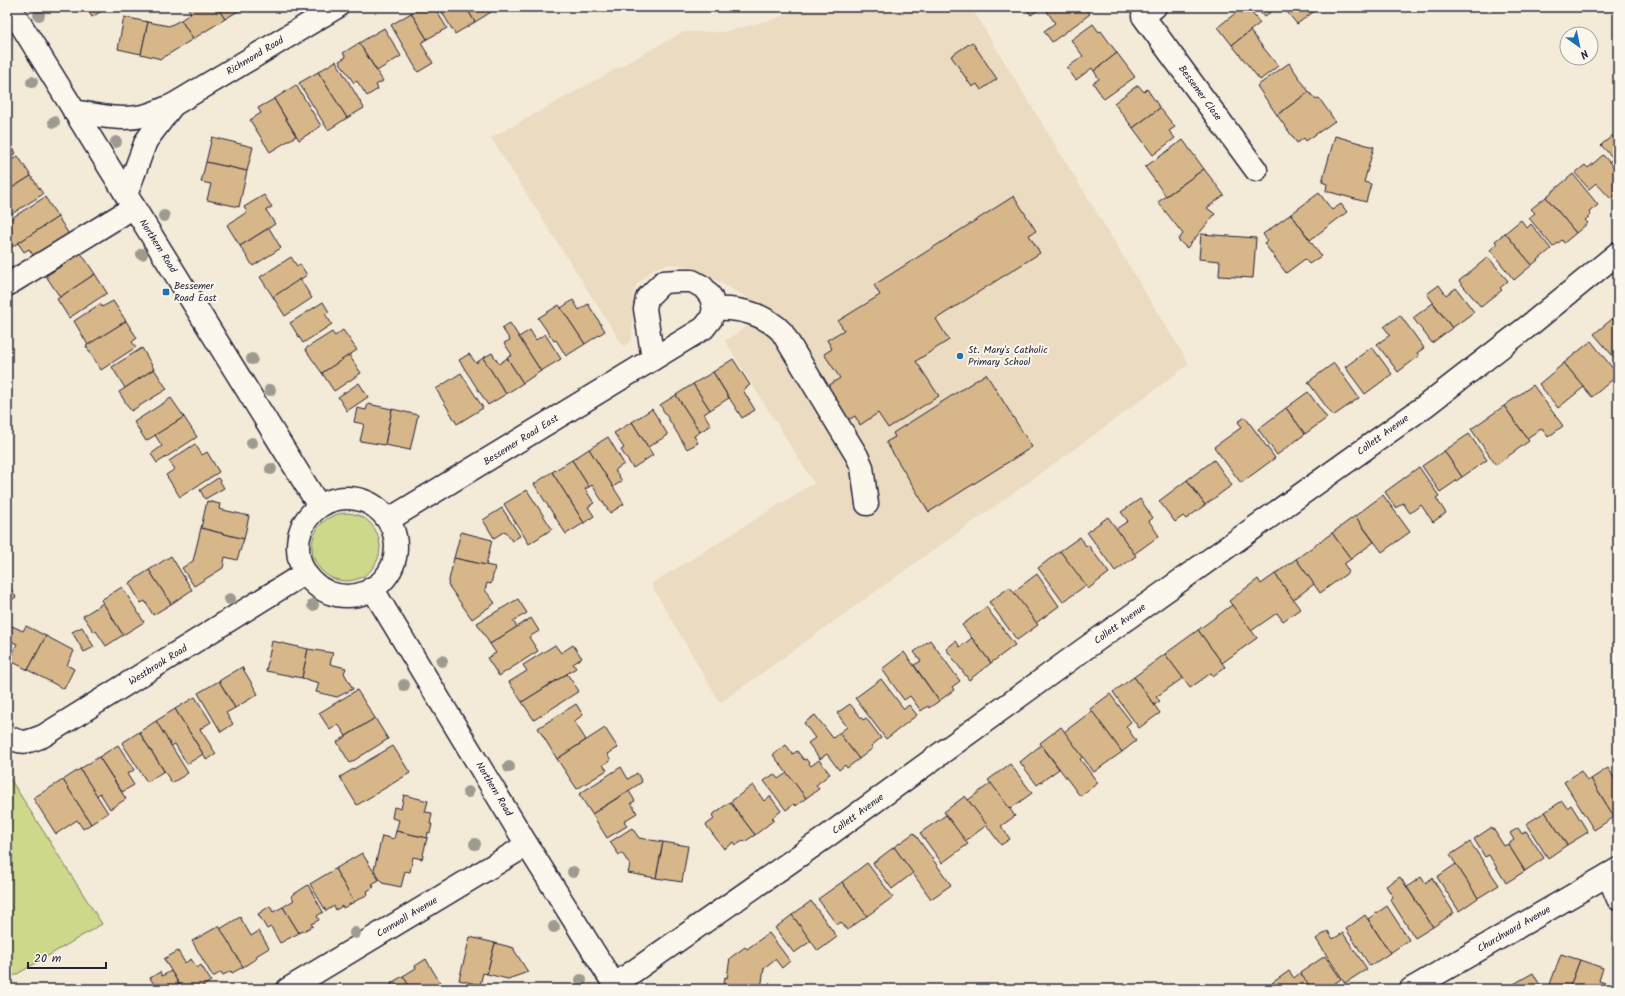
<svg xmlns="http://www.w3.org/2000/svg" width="1625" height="996" viewBox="0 0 1625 996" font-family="Kalam,sans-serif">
<rect width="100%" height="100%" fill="#f4ead8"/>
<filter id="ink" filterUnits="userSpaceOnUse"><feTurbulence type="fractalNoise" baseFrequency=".025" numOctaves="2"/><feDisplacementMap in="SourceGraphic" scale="8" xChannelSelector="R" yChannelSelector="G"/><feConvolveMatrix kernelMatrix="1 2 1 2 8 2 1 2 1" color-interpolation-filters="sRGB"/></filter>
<g filter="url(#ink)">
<polygon fill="#ebdbc1" points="793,7 971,7 1189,364 1094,435 720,703 651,584 814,483 725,341 747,326 752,300 701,272 688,266 676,264 665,265 653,269 637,284 633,294 632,339 624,347 491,138 683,32 724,32 775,19 795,11"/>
<g fill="#cdd88b" stroke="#787d63">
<circle cx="346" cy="547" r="34"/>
<polygon points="7,774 102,924 7,980"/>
</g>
<g fill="#d7b78a" stroke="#22223b">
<polygon points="85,7 108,7 92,17"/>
<polygon points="187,7 217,7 225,19 193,39 181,20 191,13"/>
<polygon points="217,7 245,7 225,19"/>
<polygon points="421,7 434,7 447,28 427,39 411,13"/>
<polygon points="439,7 466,7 475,22 455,34"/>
<polygon points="466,7 488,7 491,12 475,22"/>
<polygon points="1025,7 1042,7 1031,15"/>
<polygon points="1044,7 1084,7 1090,14 1052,42 1044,31 1055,23"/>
<polygon points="1243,7 1247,7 1260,23 1232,45 1218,27"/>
<polygon points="1256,7 1277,7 1264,17"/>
<polygon points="1283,7 1314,7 1316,10 1297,24"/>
<polygon points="411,13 427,39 421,43 433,63 418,72 391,25"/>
<polygon points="124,17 148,22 141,54 118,49"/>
<polygon points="181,20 193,39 161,59 141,54 148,22 169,26"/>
<polygon points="1093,24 1099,32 1101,31 1117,53 1094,71 1092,68 1076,80 1067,68 1083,56 1071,40"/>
<polygon points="384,28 401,56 377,71 359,43"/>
<polygon points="1250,31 1278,66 1260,80 1232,45"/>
<polygon points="972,42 997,79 981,90 977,84 972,87 951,56"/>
<polygon points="359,43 383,81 376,85 378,89 367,96 357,81 354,83 339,61 346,57 343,53"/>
<polygon points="1117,53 1135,77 1104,99 1093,83 1099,79 1094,71"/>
<polygon points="336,61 364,108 347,118 318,72"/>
<polygon points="1289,63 1309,92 1277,115 1257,86"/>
<polygon points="318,72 347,118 328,130 299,83"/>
<polygon points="296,85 321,126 299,140 274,99"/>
<polygon points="1138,85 1144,92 1147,89 1160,108 1133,128 1114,103"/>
<polygon points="1309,92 1316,100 1319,98 1335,121 1306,141 1304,138 1297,143 1277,115"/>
<polygon points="274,99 296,136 270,152 250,120 261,113 258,108"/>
<polygon points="1160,108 1175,127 1169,131 1175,138 1153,155 1133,128"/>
<polygon points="1617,132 1618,133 1618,172 1609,162 1613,158 1601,145"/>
<polygon points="1335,136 1374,147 1364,182 1371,184 1366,202 1326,191 1327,184 1322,182"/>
<polygon points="212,137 253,147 247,171 206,162"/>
<polygon points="7,139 16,153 7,158"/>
<polygon points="1183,140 1204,169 1166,196 1145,167"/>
<polygon points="1603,155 1618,172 1618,193 1611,199 1596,183 1589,189 1575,173 1585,165 1588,168"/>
<polygon points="18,156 31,176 7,191 7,163"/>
<polygon points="206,162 247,171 239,207 207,200 211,184 201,182"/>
<polygon points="1204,169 1224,195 1207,208 1215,214 1187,248 1178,240 1183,234 1158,202"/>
<polygon points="1573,174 1598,205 1589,212 1591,215 1585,220 1588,223 1576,233 1546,197"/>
<polygon points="31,176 43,194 7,217 7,191"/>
<polygon points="1319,193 1332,210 1341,204 1347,212 1310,240 1291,214"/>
<polygon points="264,195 272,207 266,210 275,224 240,246 227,225 247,212 244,207"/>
<polygon points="1014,196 1036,231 1029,235 1040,253 936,319 949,340 916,361 939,396 888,428 878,413 860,425 855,416 846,421 825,388 840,378 824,354 832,349 827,340 844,330 838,321 880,295 874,285"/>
<polygon points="45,197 58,217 12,247 7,239 7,221"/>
<polygon points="1546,197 1576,233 1564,243 1562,240 1553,247 1529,218 1535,213 1531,209"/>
<polygon points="1291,214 1321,256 1309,264 1305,259 1286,273 1264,243 1267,240 1263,234"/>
<polygon points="58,217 70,236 35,258 29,249 24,252 18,243"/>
<polygon points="1521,220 1527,228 1531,224 1551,249 1532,265 1505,233"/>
<polygon points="269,228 281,248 253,266 240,246"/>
<polygon points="1505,233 1532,265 1514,280 1490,250 1497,244 1495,241"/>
<polygon points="1201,234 1256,238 1253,278 1219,276 1220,261 1199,259"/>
<polygon points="81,253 95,274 60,297 46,276"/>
<polygon points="291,257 297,266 300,264 307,275 273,297 260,277"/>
<polygon points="1488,257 1508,281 1500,288 1502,290 1481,307 1459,281"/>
<polygon points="95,274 107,293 69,318 57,299"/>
<polygon points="300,279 312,298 285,316 273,297"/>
<polygon points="1439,285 1446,295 1456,288 1474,312 1452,328 1427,294"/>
<polygon points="573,300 579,310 588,304 605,331 585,344 561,308"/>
<polygon points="113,301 126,321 88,345 74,321 100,304 102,307"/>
<polygon points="323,302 329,312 325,314 332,324 303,343 290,323"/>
<polygon points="1433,303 1452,328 1432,343 1413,318"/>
<polygon points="559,305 585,344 566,356 556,340 554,341 538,318"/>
<polygon points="1618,314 1618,362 1594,334"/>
<polygon points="1400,315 1424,348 1417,353 1419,356 1398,372 1377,344 1390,335 1384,327"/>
<polygon points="126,321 137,338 132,342 136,347 101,370 86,346"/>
<polygon points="510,323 541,371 523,383 507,358 512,355 504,343 510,340 502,328"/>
<polygon points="343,330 357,350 322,373 305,349 332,332 335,336"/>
<polygon points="530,330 536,340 545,334 561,359 541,371 519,337"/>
<polygon points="1591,341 1618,375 1592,397 1564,363"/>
<polygon points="1372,347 1392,374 1365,394 1345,367"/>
<polygon points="142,348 154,369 125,388 112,367"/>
<polygon points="492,353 499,364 507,358 523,383 506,394 483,358"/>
<polygon points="469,354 476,363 483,358 506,394 488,405 459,360"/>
<polygon points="349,355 361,373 334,391 322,373"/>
<polygon points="733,359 750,385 743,390 755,410 742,418 713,372"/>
<polygon points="1334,363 1359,398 1333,416 1308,382"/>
<polygon points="1564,363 1584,387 1558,408 1539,384"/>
<polygon points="154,369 167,389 131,411 119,392"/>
<polygon points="713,372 729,398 710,410 693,384"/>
<polygon points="461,373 483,408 457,424 436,389"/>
<polygon points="986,374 1032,447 929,512 886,442 895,437 893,433"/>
<polygon points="359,383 368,397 347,411 338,397"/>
<polygon points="693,384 710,410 704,414 711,425 700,432 676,395"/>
<polygon points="1533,385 1563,426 1548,437 1542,428 1527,438 1504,406"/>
<polygon points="1308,392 1327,418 1305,434 1286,408"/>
<polygon points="676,395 700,432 694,436 698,443 687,449 660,405"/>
<polygon points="171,398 184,417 146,441 134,422"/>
<polygon points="368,404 392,409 385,445 360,441 364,424 354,422 357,408 366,410"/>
<polygon points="1504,406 1529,441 1496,465 1471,429"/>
<polygon points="1286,408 1305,434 1277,455 1258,429"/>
<polygon points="392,409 418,415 410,450 385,445"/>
<polygon points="652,409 668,435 648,447 632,422"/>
<polygon points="184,417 197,437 157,463 151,454 162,446 155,435"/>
<polygon points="1245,417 1275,458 1241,483 1214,447 1242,427 1238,422"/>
<polygon points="632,422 653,455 633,468 621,450 624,448 614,433"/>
<polygon points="1469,434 1487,460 1462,477 1444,451"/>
<polygon points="608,437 624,464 615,470 622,481 613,487 589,449"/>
<polygon points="195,444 202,455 207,452 219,472 180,497 166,475 175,469 169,461"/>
<polygon points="589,449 624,504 610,513 592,485 589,487 572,460"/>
<polygon points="1444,451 1462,477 1440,492 1422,466"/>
<polygon points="572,460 589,487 585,489 594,503 588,507 594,516 584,523 552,472"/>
<polygon points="1214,460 1232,485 1205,505 1187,480"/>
<polygon points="1419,467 1439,496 1436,498 1446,513 1433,522 1421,505 1410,513 1403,503 1396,508 1385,492"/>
<polygon points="552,472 584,523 566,534 534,484"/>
<polygon points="218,478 224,488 205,499 200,490"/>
<polygon points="1187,480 1205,505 1186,519 1183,516 1175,522 1159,501"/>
<polygon points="527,490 552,529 529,544 504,504"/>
<polygon points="1383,495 1410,532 1382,552 1355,516"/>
<polygon points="1140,499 1153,518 1149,521 1159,536 1134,554 1116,529 1128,521 1121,512"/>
<polygon points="207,501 220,504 219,509 249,516 244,539 201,528"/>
<polygon points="502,508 520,536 512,541 505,531 494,538 483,520"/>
<polygon points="1355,516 1374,542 1351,559 1332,533"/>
<polygon points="1108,517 1136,556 1115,571 1087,532"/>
<polygon points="201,528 244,539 237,560 225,557 223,568 194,586 182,568 193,561"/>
<polygon points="461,532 492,540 486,565 454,558"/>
<polygon points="1332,533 1351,559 1344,564 1349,572 1320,593 1296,559"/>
<polygon points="1080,537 1086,546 1088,545 1109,573 1088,589 1060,551"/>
<polygon points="1060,551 1086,585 1063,602 1038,568"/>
<polygon points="171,556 192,590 171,604 149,570"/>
<polygon points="454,558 495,567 491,584 487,583 485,590 495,603 472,619 448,585"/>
<polygon points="1296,559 1314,584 1293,600 1275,574"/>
<polygon points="149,570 171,604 153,615 145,601 141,603 129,583"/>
<polygon points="1037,574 1059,606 1036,623 1013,592"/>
<polygon points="1275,574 1300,609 1283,621 1277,613 1251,631 1229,601 1258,579 1261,584"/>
<polygon points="7,583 16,597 7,603"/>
<polygon points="122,587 144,622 123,635 101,600"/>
<polygon points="1010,587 1038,625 1017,640 989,602"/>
<polygon points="518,599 527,613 513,621 517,627 490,644 477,623"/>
<polygon points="103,603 123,635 106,646 96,631 94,632 83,616"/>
<polygon points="1232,605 1257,638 1222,663 1198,630"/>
<polygon points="986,607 1015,645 991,663 962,625"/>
<polygon points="531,618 539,631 529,637 538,651 499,676 487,658 496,653 490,644"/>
<polygon points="12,626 23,631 26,626 46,636 28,670 9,660 17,644 7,639"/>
<polygon points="82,627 94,647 84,652 72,632"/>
<polygon points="1198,630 1225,667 1213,676 1211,673 1190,688 1165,654"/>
<polygon points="46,636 74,651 67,665 74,669 64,689 28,670"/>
<polygon points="972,638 991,663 969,680 946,649 956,641 960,647"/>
<polygon points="930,640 960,681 952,687 954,690 939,701 914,665 921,661 914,652"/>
<polygon points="272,641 308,649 302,678 266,671"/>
<polygon points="555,645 561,653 573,645 582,658 573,664 576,668 522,702 509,682 527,671 523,665"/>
<polygon points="308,649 333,653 330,664 346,668 344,673 353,689 337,697 316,692 319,683 302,678"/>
<polygon points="904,652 939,701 929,708 928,706 921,711 910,696 904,700 882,669"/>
<polygon points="1165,654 1183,678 1156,697 1160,701 1154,705 1134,677"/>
<polygon points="242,667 258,694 235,708 219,681"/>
<polygon points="567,674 579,691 534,720 522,702"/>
<polygon points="1134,677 1160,713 1139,728 1113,692"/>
<polygon points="881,679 904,709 909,705 917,715 886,739 855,698"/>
<polygon points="219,681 235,708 226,713 233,724 221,732 198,693"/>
<polygon points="357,690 375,718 346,736 338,724 330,730 319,713"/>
<polygon points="1110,694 1131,722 1126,726 1136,741 1122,752 1090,709"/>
<polygon points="195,697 211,722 200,729 216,754 207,760 175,709"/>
<polygon points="576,704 583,715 574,721 586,740 557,759 538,728"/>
<polygon points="850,704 863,720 866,718 881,738 871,746 873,748 859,759 839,733 847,727 837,713"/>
<polygon points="175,709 203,754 187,764 175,744 171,746 156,721"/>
<polygon points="1092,711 1122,752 1094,772 1064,732"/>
<polygon points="815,715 833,738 839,733 859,759 847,768 845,765 839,770 827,754 820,759 808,743 815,738 804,723"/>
<polygon points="375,718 388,739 350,763 337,742"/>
<polygon points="156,721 188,773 172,783 139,732"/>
<polygon points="1061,727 1083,757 1080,759 1098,783 1080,796 1040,743"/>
<polygon points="605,728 618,748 607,754 611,760 603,765 607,770 577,789 557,759"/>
<polygon points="139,732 164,771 147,782 122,743"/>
<polygon points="118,745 134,770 127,774 134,785 122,792 99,757"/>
<polygon points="786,745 793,754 797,751 804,760 806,759 811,766 819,760 830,774 816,785 819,789 806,798 773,755"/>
<polygon points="1041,745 1059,769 1037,785 1020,762"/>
<polygon points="393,746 410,773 357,805 340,777"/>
<polygon points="99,757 126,799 110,809 100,793 97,796 80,769"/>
<polygon points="1010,764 1032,793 1010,809 988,780"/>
<polygon points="621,767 628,779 637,773 642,782 592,814 579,794"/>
<polygon points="1608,768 1618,784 1618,815 1614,817 1591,779"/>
<polygon points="80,769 108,813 91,824 63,780"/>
<polygon points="1581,771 1587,781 1591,779 1614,817 1594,830 1564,782"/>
<polygon points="787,773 806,798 796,806 794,804 786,810 764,781 774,774 778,779"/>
<polygon points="63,780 91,824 83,829 77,820 56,834 33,798"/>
<polygon points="991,783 1015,816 1001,826 1010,839 1001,845 968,800"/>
<polygon points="753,785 764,801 770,796 781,811 772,818 774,820 755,835 730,802"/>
<polygon points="629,791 635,801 631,803 637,813 624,821 627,826 607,838 592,814"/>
<polygon points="404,795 428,801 425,812 432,813 430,824 432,824 430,833 428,832 427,838 396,831 399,820 392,818 394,807 401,809"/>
<polygon points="965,796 987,825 965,841 944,812"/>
<polygon points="1562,801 1567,808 1571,805 1588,832 1567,845 1545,812"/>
<polygon points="730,802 755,835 744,842 743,841 736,845 734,842 724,849 706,825 714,819 712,815"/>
<polygon points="1545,812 1567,845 1548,858 1526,824"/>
<polygon points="946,815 968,844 942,863 920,833"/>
<polygon points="1492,827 1504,846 1508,844 1525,871 1506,883 1489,855 1485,857 1474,839"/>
<polygon points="632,828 639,838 663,842 656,878 628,873 630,865 622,853 619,855 610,842"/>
<polygon points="1518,828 1522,834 1526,831 1544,858 1525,871 1508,844 1514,840 1510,833"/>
<polygon points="396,831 427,838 422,859 413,857 410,872 405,871 401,887 382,883 374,870 382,836 394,839"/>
<polygon points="914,833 951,885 931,899 894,847"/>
<polygon points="663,842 688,846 682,882 656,878"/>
<polygon points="1470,842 1499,885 1478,898 1450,855"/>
<polygon points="894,847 913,873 892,889 873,863"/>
<polygon points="362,853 379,880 372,884 374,887 367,891 368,894 354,902 335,869"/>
<polygon points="867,863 893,897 867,916 842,882"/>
<polygon points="1456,864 1478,898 1459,911 1437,877"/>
<polygon points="335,869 354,902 343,908 342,906 336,910 334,906 326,911 310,884"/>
<polygon points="1400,877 1433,927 1415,938 1390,899 1393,897 1386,886"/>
<polygon points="1421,877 1425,883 1432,878 1454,913 1433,927 1407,887"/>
<polygon points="842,882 867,916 847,930 841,922 837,925 818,899"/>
<polygon points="308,885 323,912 317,916 319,920 311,924 313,926 299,933 283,907 294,900 291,896"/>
<polygon points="811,901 837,937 818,951 792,915"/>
<polygon points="270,906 273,912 283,907 299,933 280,943 271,927 267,929 258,914"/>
<polygon points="1387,906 1409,940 1390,953 1368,919"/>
<polygon points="792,915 811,941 794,953 775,928"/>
<polygon points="1365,915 1390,953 1370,966 1346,929"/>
<polygon points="240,917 251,936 259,931 269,948 256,956 257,958 243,967 220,929"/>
<polygon points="219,926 243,967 232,973 231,971 223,975 221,972 213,977 192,941"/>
<polygon points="1328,931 1333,939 1343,933 1367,969 1345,983 1316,939"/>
<polygon points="769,933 790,961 782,968 775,959 764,968 761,989 723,989 725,977 727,978 730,958 745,947 747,949"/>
<polygon points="470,937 495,943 487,974 483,973 480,985 459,980"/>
<polygon points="495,943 514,948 514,950 528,972 508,979 487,974"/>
<polygon points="178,951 185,963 191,959 197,968 201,965 211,981 198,989 182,989 164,959"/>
<polygon points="1561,954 1580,960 1569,989 1554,989 1549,987"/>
<polygon points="1325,956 1341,979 1334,984 1336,987 1332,989 1312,989 1300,973"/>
<polygon points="426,959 427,961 444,989 411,989 403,976 416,968 415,966"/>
<polygon points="1580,960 1603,968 1599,981 1611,985 1609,989 1569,989"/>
<polygon points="171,971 182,989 157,989 150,978 160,972 162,976"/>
<polygon points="1289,971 1294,978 1300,973 1312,989 1276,989 1272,983"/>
<polygon points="1533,973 1542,989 1505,989"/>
<polygon points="403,976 411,989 385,989 392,985 391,983"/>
</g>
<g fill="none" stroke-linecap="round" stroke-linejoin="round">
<defs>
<g id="minor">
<polyline points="10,7 319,506"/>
<polyline points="1155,7 1143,16 1256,170"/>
<path d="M74 111C96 115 120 121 143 116 153 114 163 109 173 105L337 7"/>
<polyline points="126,195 146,141 173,105"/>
<polygon points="678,281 692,281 703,287 711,297 714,309 711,319 704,328 653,359 645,309 647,298 663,282"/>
<polyline points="7,285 134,207"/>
<path d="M714 309C738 307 765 314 782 332L857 456 862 467 867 504"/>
<circle cx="347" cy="547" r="49"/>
<polyline points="388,520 653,359"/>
<polyline points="372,588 527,845 617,989"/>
<path d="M7 736C22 745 28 742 43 736L305 573"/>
<polyline points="1608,875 1618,899"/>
<polyline points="614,985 826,837 1083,650 1425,406 1531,324 1618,253"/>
<polyline points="288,989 527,845"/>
<polyline points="1411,989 1618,869"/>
</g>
</defs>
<use href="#minor" stroke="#22223b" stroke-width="25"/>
<use href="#minor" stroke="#fbf7ec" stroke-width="22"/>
</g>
<g fill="#9d9a8f">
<circle cx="39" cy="15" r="6"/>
<circle cx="32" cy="82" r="6"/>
<circle cx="54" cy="122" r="6"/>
<circle cx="116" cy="142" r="6"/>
<circle cx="164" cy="216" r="6"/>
<circle cx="142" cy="254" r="6"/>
<circle cx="252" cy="359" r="6"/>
<circle cx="270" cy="390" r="6"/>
<circle cx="252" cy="443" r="6"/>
<circle cx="271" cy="469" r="6"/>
<circle cx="230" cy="599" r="6"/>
<circle cx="313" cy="605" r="6"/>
<circle cx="442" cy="661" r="6"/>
<circle cx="404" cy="685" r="6"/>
<circle cx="509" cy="767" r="6"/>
<circle cx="468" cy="792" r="6"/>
<circle cx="475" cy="844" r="6"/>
<circle cx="573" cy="872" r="6"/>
<circle cx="554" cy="927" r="6"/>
<circle cx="355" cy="933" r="6"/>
<circle cx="581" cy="980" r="6"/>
</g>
</g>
<g fill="#1f6fb2" stroke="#fbf7ec" stroke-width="1.5">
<rect x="162" y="288" width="8" height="8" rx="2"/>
<circle cx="960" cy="356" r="4"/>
</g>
<g text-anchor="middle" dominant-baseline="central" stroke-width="4" stroke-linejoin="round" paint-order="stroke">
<g font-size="10" fill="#22223b" stroke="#fbf7ec">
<text transform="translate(255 56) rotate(-31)">Richmond Road</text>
<text transform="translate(1200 93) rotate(54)">Bessemer Close</text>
<text transform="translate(158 246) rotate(58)">Northern Road</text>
<text transform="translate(1383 435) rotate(-36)">Collett Avenue</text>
<text transform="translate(521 440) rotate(-32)">Bessemer Road East</text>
<text transform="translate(1120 624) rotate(-36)">Collett Avenue</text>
<text transform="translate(158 665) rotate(-32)">Westbrook Road</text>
<text transform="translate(494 789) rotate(59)">Northern Road</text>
<text transform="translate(858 814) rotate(-36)">Collett Avenue</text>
<text transform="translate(407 917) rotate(-31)">Cornwall Avenue</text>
<text transform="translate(1514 929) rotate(-30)">Churchward Avenue</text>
</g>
<g font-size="10" fill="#22223b" stroke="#fbf7ec" text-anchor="start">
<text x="174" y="286">Bessemer<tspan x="174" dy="12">Road East</tspan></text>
<text x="968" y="350">St. Mary's Catholic<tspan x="968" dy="12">Primary School</tspan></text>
</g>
</g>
<rect width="1625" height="996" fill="none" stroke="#fbf7ec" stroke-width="24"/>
<rect x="12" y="12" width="1601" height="972" fill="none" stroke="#22223b" stroke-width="1.5" filter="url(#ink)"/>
<g transform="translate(1579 46) rotate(147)"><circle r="19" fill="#fbf7ec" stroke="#a4a2a5"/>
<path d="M0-3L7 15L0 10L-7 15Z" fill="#1f6fb2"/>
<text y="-6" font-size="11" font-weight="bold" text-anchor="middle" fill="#22223b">N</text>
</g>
<path d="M28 962v6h78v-6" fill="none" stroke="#22223b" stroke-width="2"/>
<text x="34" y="962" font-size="12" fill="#22223b" stroke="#fbf7ec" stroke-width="3" paint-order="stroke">20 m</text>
</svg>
